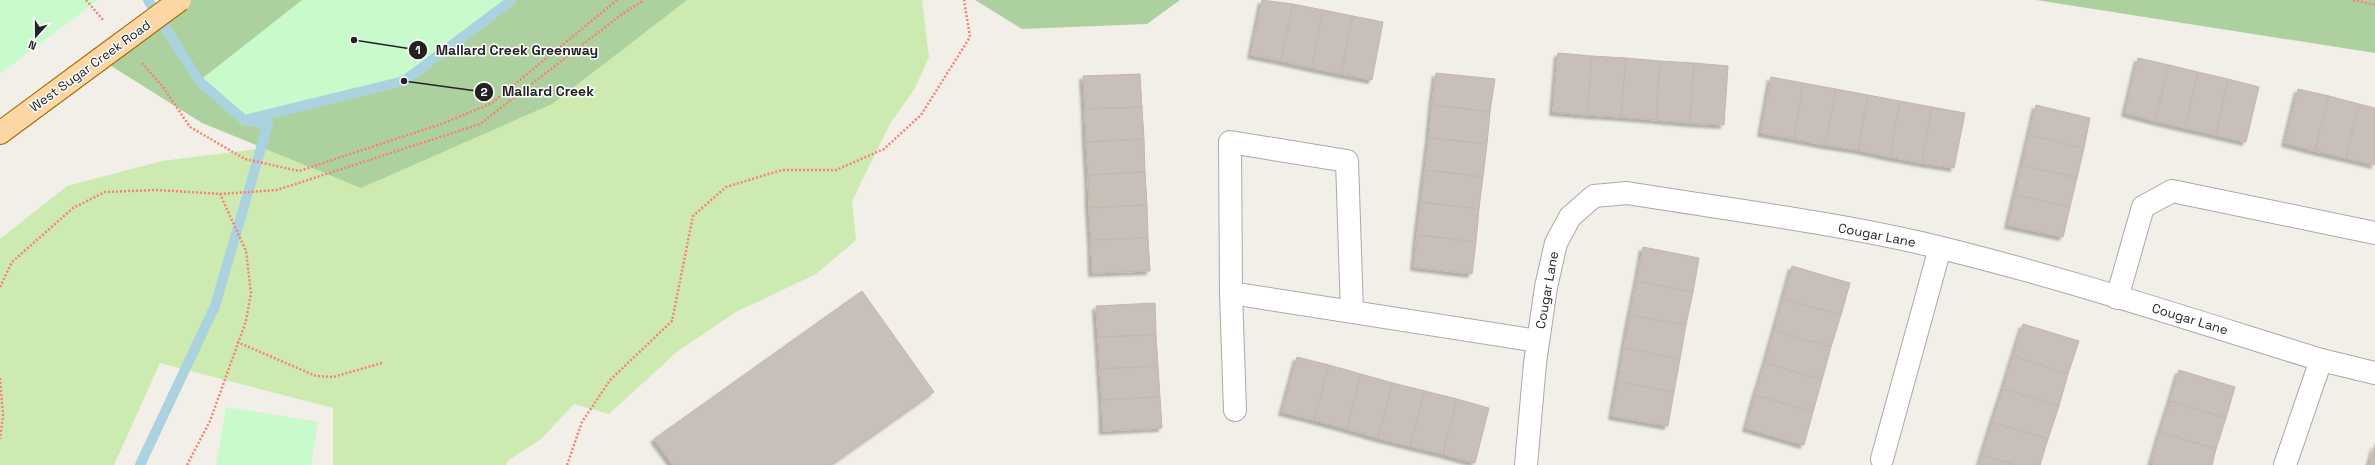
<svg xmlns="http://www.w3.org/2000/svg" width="2375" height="465" viewBox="0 0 2375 465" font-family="'Space Grotesk',sans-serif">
<defs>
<filter id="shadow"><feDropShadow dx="-3.5" dy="3.5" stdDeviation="1" flood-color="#0004"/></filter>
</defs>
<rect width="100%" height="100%" fill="#f2efe9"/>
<polygon fill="#cdebb0" points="614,0 922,0 929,57 915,88 890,124 852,201 856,240 816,274 736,312 678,351 609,414 574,404 541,439 509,460 506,465 333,465 333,408 160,363 114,465 0,465 0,239 67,186 162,161 288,145"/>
<g fill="#add19e">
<polygon points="180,0 687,0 552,104 361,188 202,123 100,59"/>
<polygon points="975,0 1180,0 1147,24 1022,29"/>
<polygon points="2036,0 2375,0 2375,53"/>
</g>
<g fill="#c8facc">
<polygon points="0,0 98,0 0,74"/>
<polygon points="302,0 512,0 404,81 244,120 199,81"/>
<polygon points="226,407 318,422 311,465 216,465"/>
</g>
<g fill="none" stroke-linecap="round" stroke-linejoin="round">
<g stroke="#aad3df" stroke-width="10">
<polyline points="148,0 199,81 244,120"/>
<polyline points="248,119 404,81 512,0"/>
<polyline points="140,465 215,306 268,124 244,120"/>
</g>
</g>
<g fill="#c7bfb8" stroke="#c4b6ab" filter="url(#shadow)">
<polygon points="1262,0 1293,4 1281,61 1251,55"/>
<polygon points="1293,4 1323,10 1312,68 1281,61"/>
<polygon points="1323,10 1353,16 1341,74 1312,68"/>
<polygon points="1353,16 1383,22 1372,80 1341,74"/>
<polygon points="1558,53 1592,56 1587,115 1553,112"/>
<polygon points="1592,56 1626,58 1621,117 1587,115"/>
<polygon points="1626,58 1660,61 1656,120 1621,117"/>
<polygon points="2138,58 2169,65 2155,121 2125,113"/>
<polygon points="1660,61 1694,63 1690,123 1656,120"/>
<polygon points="1694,63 1728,66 1724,125 1690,123"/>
<polygon points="2169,65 2198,72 2185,128 2155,121"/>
<polygon points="2198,72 2228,79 2216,135 2185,128"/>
<polygon points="1436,73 1495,79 1490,112 1432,105"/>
<polygon points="1140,74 1142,107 1085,109 1083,76"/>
<polygon points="1771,77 1803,83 1794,139 1761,133"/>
<polygon points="2228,79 2259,87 2246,142 2216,135"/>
<polygon points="1803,83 1836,89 1825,145 1794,139"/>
<polygon points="1836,89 1868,95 1858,150 1825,145"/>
<polygon points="2298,89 2329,96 2315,151 2285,143"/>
<polygon points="1868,95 1900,101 1890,157 1858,150"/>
<polygon points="2329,96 2359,104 2346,158 2315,151"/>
<polygon points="1900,101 1932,107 1922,163 1890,157"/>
<polygon points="2359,104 2375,108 2375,165 2346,158"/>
<polygon points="1432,105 1490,112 1487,144 1429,138"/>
<polygon points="2036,105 2090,118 2084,148 2029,135"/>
<polygon points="1142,107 1144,139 1086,142 1085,109"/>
<polygon points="1932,107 1965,113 1954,168 1922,163"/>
<polygon points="2029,135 2084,148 2077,178 2022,165"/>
<polygon points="1429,138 1487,144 1483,177 1425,170"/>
<polygon points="1144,139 1145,172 1088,175 1086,142"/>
<polygon points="2022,165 2077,178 2070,207 2015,195"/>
<polygon points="1425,170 1483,177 1479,209 1421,202"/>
<polygon points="1145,172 1147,205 1089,208 1088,175"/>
<polygon points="2015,195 2070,207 2063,237 2008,225"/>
<polygon points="1421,202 1479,209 1476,242 1417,235"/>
<polygon points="1147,205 1148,238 1091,240 1089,208"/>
<polygon points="1417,235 1476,242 1472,274 1414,267"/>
<polygon points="1148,238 1150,271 1092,273 1091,240"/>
<polygon points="1643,247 1699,258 1693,292 1637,281"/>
<polygon points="1792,266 1850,283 1841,315 1783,299"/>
<polygon points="1637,281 1693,292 1686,325 1630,315"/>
<polygon points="862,291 934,392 831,465 673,465 654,439"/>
<polygon points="1783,299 1841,315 1831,347 1774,331"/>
<polygon points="1155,303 1156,335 1098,337 1096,306"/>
<polygon points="1630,315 1686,325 1680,359 1624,348"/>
<polygon points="2023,324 2079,341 2068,374 2013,356"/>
<polygon points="1774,331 1831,347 1822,380 1765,363"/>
<polygon points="1156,335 1158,366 1100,369 1098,337"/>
<polygon points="1624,348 1680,359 1674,392 1618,382"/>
<polygon points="2013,356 2068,374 2059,406 2003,389"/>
<polygon points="1297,357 1329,365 1314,420 1282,412"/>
<polygon points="1765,363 1822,380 1813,412 1755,395"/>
<polygon points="1329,365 1361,374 1347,429 1314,420"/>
<polygon points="1158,366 1160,397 1102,400 1100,369"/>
<polygon points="2179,370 2235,387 2226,418 2170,401"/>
<polygon points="1361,374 1393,383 1378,438 1347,429"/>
<polygon points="1618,382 1674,392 1668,426 1612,416"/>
<polygon points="1393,383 1425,391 1410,446 1378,438"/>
<polygon points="2003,389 2059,406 2048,439 1992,422"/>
<polygon points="1425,391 1457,399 1443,454 1410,446"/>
<polygon points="1755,395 1813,412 1804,445 1746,428"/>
<polygon points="1160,397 1162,428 1103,431 1102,400"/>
<polygon points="1457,399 1489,408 1475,463 1443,454"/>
<polygon points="2170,401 2226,418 2216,449 2160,432"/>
<polygon points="1992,422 2048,439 2040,465 2015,465 1982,455"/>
<polygon points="2160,432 2216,449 2212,465 2158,465 2151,463"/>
<polygon points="2375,444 2375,465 2369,465"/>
<polygon points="1982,455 2015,465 1979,465"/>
</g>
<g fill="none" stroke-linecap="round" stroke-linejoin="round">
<defs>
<g id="minor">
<polyline points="1231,293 1235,410"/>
<polyline points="2117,298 2143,207 2172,191 2375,233"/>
<polyline points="1352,312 1347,161 1230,142 1231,293 1538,341"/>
<polyline points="2321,360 2375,373"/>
<polyline points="1882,459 1940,248"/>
<path d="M1526 465 1535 363 1546 287 1556 243 1570 217 1594 196 1627 193C1725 209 1824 221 1921 243 2056 275 2189 319 2321 360L2285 465"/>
</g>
<polyline id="major" points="0,133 100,59"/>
</defs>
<use href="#minor" stroke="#a9a9a9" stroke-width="24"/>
<use href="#major" stroke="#a06b00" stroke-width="24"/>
<g stroke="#fa8072" stroke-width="2.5" stroke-dasharray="2 2" stroke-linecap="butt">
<polyline points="86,0 104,21"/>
<polyline points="2353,0 2375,5"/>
<polyline points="142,63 163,87 190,127 245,159 299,171 444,123 492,103 617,0"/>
<polyline points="0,287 12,262 73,208 105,192 156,190 220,194 277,190 480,124 622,14 644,0"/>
<polyline points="237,342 316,376 333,377 382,363"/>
<polyline points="0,378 3,415 0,439"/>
<polyline points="187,465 210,421 246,321 251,293 246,251 220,194"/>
<polyline points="567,465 582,422 610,380 672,321 693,216 726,187 782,170 836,170 884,149 921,115 970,37 964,0"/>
</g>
<use href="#minor" stroke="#fff" stroke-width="22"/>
<use href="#major" stroke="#fcd6a4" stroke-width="22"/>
<defs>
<polyline id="major-bridge" points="100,59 180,0"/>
</defs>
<use href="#major-bridge" stroke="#a06b00" stroke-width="24" stroke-linecap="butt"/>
<use href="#major-bridge" stroke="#fcd6a4" stroke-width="22"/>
</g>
<g text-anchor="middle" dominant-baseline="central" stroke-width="3" stroke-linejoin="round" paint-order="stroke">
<g font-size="13" fill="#222" stroke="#fff">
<text transform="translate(90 66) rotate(-36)">West Sugar Creek Road</text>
<text transform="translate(1877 235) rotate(11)">Cougar Lane</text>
<text transform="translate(1547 290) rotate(-80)">Cougar Lane</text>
<text transform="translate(2190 319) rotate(17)">Cougar Lane</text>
</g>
</g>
<path fill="none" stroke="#222" stroke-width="1.5" d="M354 40L418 50M404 81L484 92"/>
<g fill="#222" stroke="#fff" stroke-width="1.5">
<circle cx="354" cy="40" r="4"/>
<circle cx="404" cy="81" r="4"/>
<circle cx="418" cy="50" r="10"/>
<circle cx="484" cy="92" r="10"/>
</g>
<g font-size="12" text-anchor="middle" font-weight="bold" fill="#fff">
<text x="418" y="54">1</text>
<text x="484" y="96">2</text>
</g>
<g font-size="14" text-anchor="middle" font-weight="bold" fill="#222" stroke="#fff" stroke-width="3" stroke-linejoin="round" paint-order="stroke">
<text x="517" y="55">Mallard Creek Greenway</text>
<text x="548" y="96">Mallard Creek</text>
</g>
<g transform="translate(36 36) rotate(201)" stroke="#ffffff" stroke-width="3" paint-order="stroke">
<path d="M0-3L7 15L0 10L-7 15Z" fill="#222222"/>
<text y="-6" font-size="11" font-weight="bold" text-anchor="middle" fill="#222222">N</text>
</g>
</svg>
